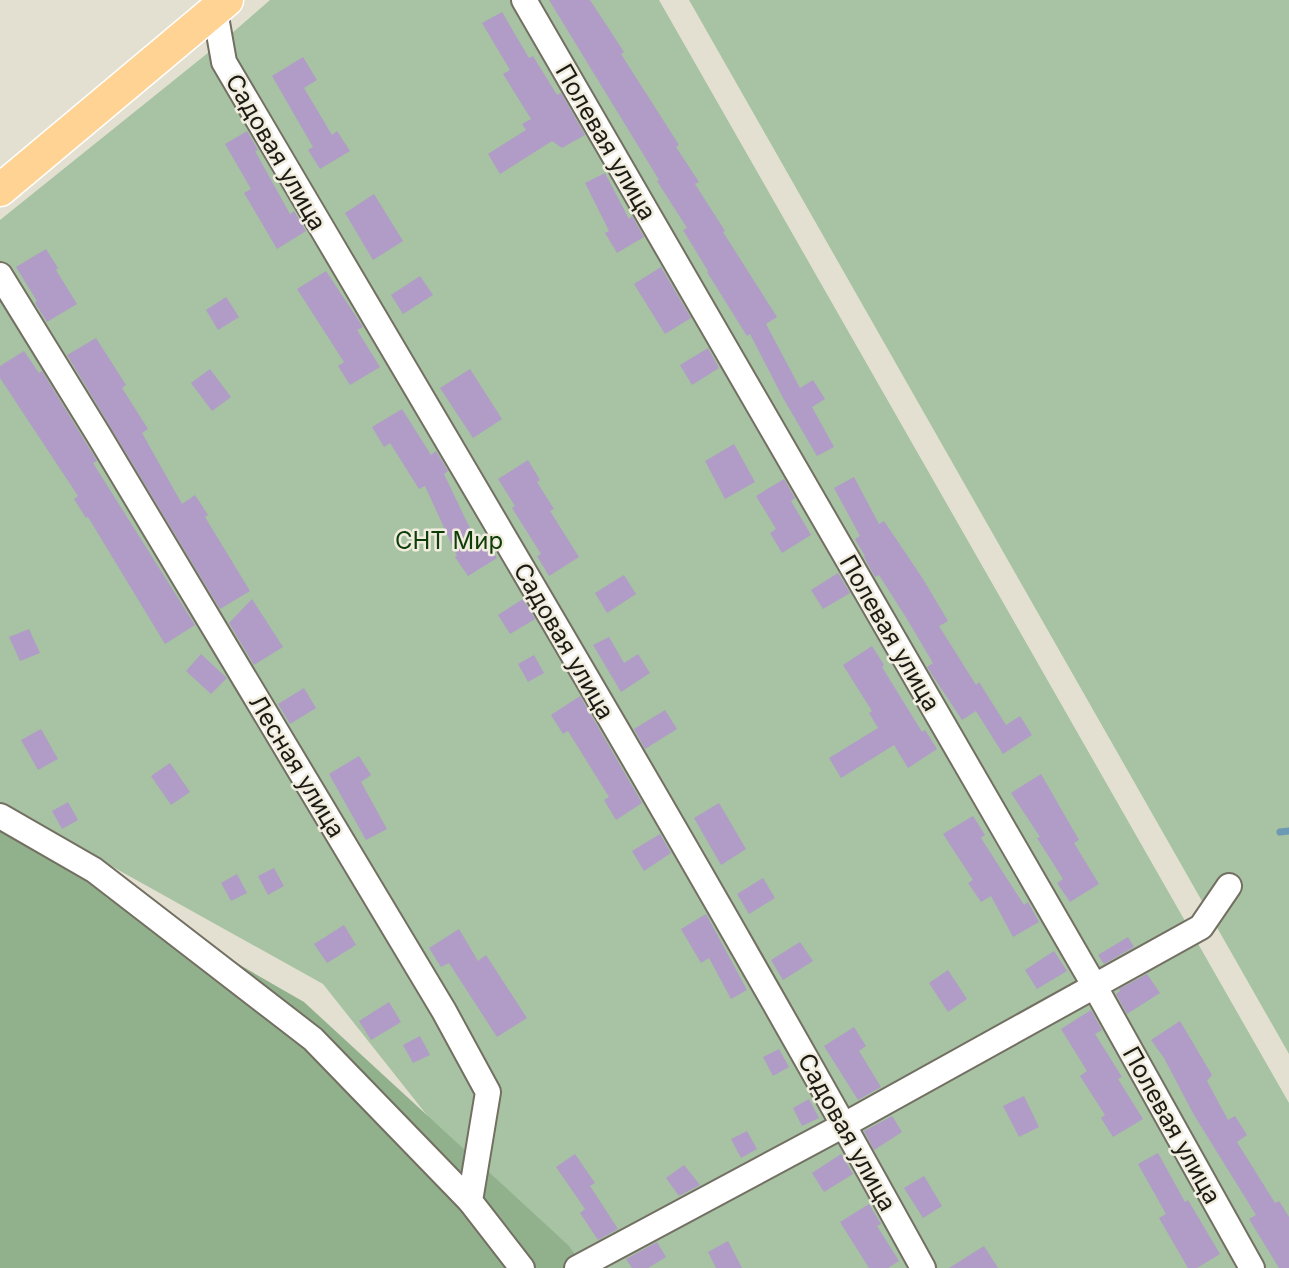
<svg xmlns="http://www.w3.org/2000/svg" width="1289" height="1268" viewBox="0 0 1289 1268" font-family="Inter,sans-serif">
<rect width="100%" height="100%" fill="#e4e0d1"/>
<g fill="#a7c3a3">
<polygon points="270,0 659,0 1289,1103 1289,1268 548,1268 323,984 0,804 0,220 224,40"/>
<polygon points="689,0 1289,0 1289,1054"/>
</g>
<polygon fill="#91b18c" points="0,827 304,1002 568,1245 585,1268 0,1268"/>
<g fill="none" stroke-linecap="round" stroke-linejoin="round">
<polyline stroke="#6c9ab4" stroke-width="7" points="1280,832 1289,831"/>
</g>
<g fill="#b09cc6">
<polygon points="549,0 590,0 611,32 624,52 621,54 679,145 676,147 699,182 695,184 725,231 723,232 777,317 766,324 800,388 813,380 825,399 812,407 834,447 817,456 783,398 750,334 747,336 707,272 708,271 683,230 687,228 657,181 659,180"/>
<polygon points="502,12 529,58 533,56 557,95 561,93 585,135 562,148 552,141 500,174 488,154 526,130 522,124 531,119 503,74 510,70 482,23"/>
<polygon points="303,57 317,80 304,88 332,135 337,131 350,151 320,169 308,150 313,147 272,76"/>
<polygon points="247,131 258,150 255,151 290,214 294,211 306,231 277,249 244,193 251,189 225,144"/>
<polygon points="605,173 629,219 632,216 644,237 617,253 605,233 609,231 585,183"/>
<polygon points="374,194 403,241 373,260 345,213"/>
<polygon points="46,249 58,268 56,270 77,304 47,322 35,303 37,301 16,267"/>
<polygon points="661,267 691,318 665,334 634,284"/>
<polygon points="326,271 363,327 357,330 380,367 350,385 338,366 344,362 297,289"/>
<polygon points="420,276 433,295 403,314 391,295"/>
<polygon points="226,297 239,317 218,330 206,310"/>
<polygon points="96,338 126,385 122,388 148,429 142,433 182,504 195,495 208,515 205,517 250,591 220,609 67,355"/>
<polygon points="708,348 719,368 692,385 680,365"/>
<polygon points="24,351 39,373 42,371 97,461 93,463 195,625 165,644 88,517 86,518 74,499 78,496 0,378 0,366"/>
<polygon points="210,369 231,397 212,411 191,383"/>
<polygon points="470,369 502,419 473,438 440,388"/>
<polygon points="402,409 431,455 436,451 448,471 444,474 477,543 485,538 497,558 468,576 455,557 457,556 425,486 419,489 390,443 384,447 372,427"/>
<polygon points="734,444 755,482 725,499 705,461"/>
<polygon points="528,460 540,480 537,482 554,509 550,511 579,557 549,576 537,556 541,554 512,508 515,506 498,479"/>
<polygon points="854,477 879,524 884,521 923,579 948,621 939,626 976,685 979,682 1006,725 1020,716 1032,735 1003,754 976,711 962,720 927,667 933,663 907,619 879,575 875,577 864,557 865,556 855,539 860,536 834,488"/>
<polygon points="784,479 795,498 791,501 811,535 782,553 770,533 776,529 756,496"/>
<polygon points="838,573 850,593 823,609 811,590"/>
<polygon points="624,575 636,594 607,613 595,593"/>
<polygon points="252,599 283,647 254,665 229,623"/>
<polygon points="523,599 535,619 510,634 498,615"/>
<polygon points="29,629 40,653 20,661 9,637"/>
<polygon points="609,637 624,663 638,654 650,673 621,692 593,645"/>
<polygon points="872,646 884,665 882,667 922,732 925,730 937,749 908,768 894,745 841,778 829,758 878,728 869,713 872,711 843,665"/>
<polygon points="201,654 227,678 211,694 186,671"/>
<polygon points="534,655 544,673 528,682 518,664"/>
<polygon points="304,688 316,708 290,724 278,704"/>
<polygon points="580,696 642,803 616,820 604,800 609,797 568,731 563,734 551,715"/>
<polygon points="665,710 677,729 645,749 634,729"/>
<polygon points="41,729 58,759 38,770 21,740"/>
<polygon points="359,756 371,775 361,782 387,829 366,840 329,774"/>
<polygon points="170,763 190,792 171,805 151,776"/>
<polygon points="1041,774 1079,840 1074,843 1099,884 1070,902 1057,883 1063,879 1037,838 1040,837 1011,793"/>
<polygon points="68,802 78,820 62,829 52,811"/>
<polygon points="719,803 746,849 721,865 694,818"/>
<polygon points="973,816 985,835 981,838 1024,905 1028,902 1039,922 1013,937 991,896 981,902 968,883 973,880 943,834"/>
<polygon points="660,834 671,853 644,871 632,851"/>
<polygon points="274,868 284,886 268,895 258,876"/>
<polygon points="237,874 247,893 231,901 221,883"/>
<polygon points="763,878 775,898 749,914 737,894"/>
<polygon points="706,914 747,990 731,999 709,958 701,963 681,929"/>
<polygon points="344,925 356,945 327,963 314,944"/>
<polygon points="459,929 478,961 486,955 527,1018 497,1037 449,963 441,967 429,948"/>
<polygon points="1128,937 1134,947 1104,964 1098,955"/>
<polygon points="800,942 813,961 783,980 771,960"/>
<polygon points="1054,951 1067,971 1037,989 1025,970"/>
<polygon points="948,970 967,999 948,1012 929,983"/>
<polygon points="1147,974 1160,993 1127,1014 1116,994 1120,991 1119,989"/>
<polygon points="389,1002 401,1022 371,1040 359,1021"/>
<polygon points="1091,1010 1102,1030 1095,1034 1122,1077 1118,1079 1143,1119 1113,1137 1101,1118 1105,1115 1080,1076 1087,1071 1061,1029"/>
<polygon points="1180,1021 1212,1075 1207,1081 1228,1120 1235,1116 1247,1135 1237,1142 1275,1203 1279,1201 1289,1217 1289,1268 1279,1268 1249,1219 1256,1215 1194,1115 1164,1058 1151,1040"/>
<polygon points="854,1027 866,1046 859,1051 881,1087 858,1100 824,1046"/>
<polygon points="420,1036 430,1055 413,1063 403,1045"/>
<polygon points="779,1049 789,1067 773,1076 763,1057"/>
<polygon points="1024,1096 1039,1127 1019,1137 1003,1106"/>
<polygon points="809,1099 819,1118 802,1126 793,1108"/>
<polygon points="892,1116 902,1132 874,1150 864,1131"/>
<polygon points="747,1131 757,1149 741,1158 731,1139"/>
<polygon points="1158,1153 1185,1202 1188,1200 1220,1254 1197,1268 1188,1268 1159,1218 1166,1214 1138,1164"/>
<polygon points="575,1154 595,1183 590,1186 618,1229 598,1240 580,1213 585,1209 556,1167"/>
<polygon points="841,1154 853,1174 824,1192 812,1173"/>
<polygon points="684,1165 700,1185 679,1196 666,1178"/>
<polygon points="924,1176 942,1206 923,1218 904,1188"/>
<polygon points="869,1204 881,1224 877,1226 899,1261 888,1268 869,1268 840,1222"/>
<polygon points="728,1241 742,1268 716,1268 708,1252"/>
<polygon points="657,1242 666,1257 648,1268 632,1268 626,1259"/>
<polygon points="984,1246 998,1268 949,1268"/>
</g>
<g fill="none" stroke-linecap="round" stroke-linejoin="round">
<defs>
<g id="minor">
<polyline points="524,0 1094,985 1252,1268"/>
<path d="M215 11 224 62C459 462 699 861 923 1268"/>
<polyline points="0,275 98,434 444,1011 488,1092 470,1201 522,1268"/>
<polyline points="0,816 94,870 313,1039 470,1201"/>
<polyline points="577,1268 844,1125 1201,927 1229,886"/>
</g>
<polyline id="major" points="0,190 227,0"/>
</defs>
<use href="#minor" stroke="#736f62" stroke-width="28"/>
<use href="#major" stroke="#fff" stroke-width="35"/>
<use href="#minor" stroke="#fff" stroke-width="24"/>
<use href="#major" stroke="#fed393" stroke-width="32"/>
</g>
<g text-anchor="middle" dominant-baseline="central" stroke-width="5" stroke-linejoin="round" paint-order="stroke">
<g font-size="24" fill="#1b1a14" stroke="#f1edde">
<text transform="translate(606 142) rotate(60)">Полевая улица</text>
<text transform="translate(276 152) rotate(60)">Садовая улица</text>
<text transform="translate(890 633) rotate(60)">Полевая улица</text>
<text transform="translate(564 641) rotate(60)">Садовая улица</text>
<text transform="translate(297 766) rotate(59)">Лесная улица</text>
<text transform="translate(1172 1125) rotate(61)">Полевая улица</text>
<text transform="translate(847 1132) rotate(61)">Садовая улица</text>
</g>
<g font-size="24" fill="#0f3d09" stroke="#f1edde">
<text x="449" y="540">СНТ Мир</text>
</g>
</g>
</svg>
